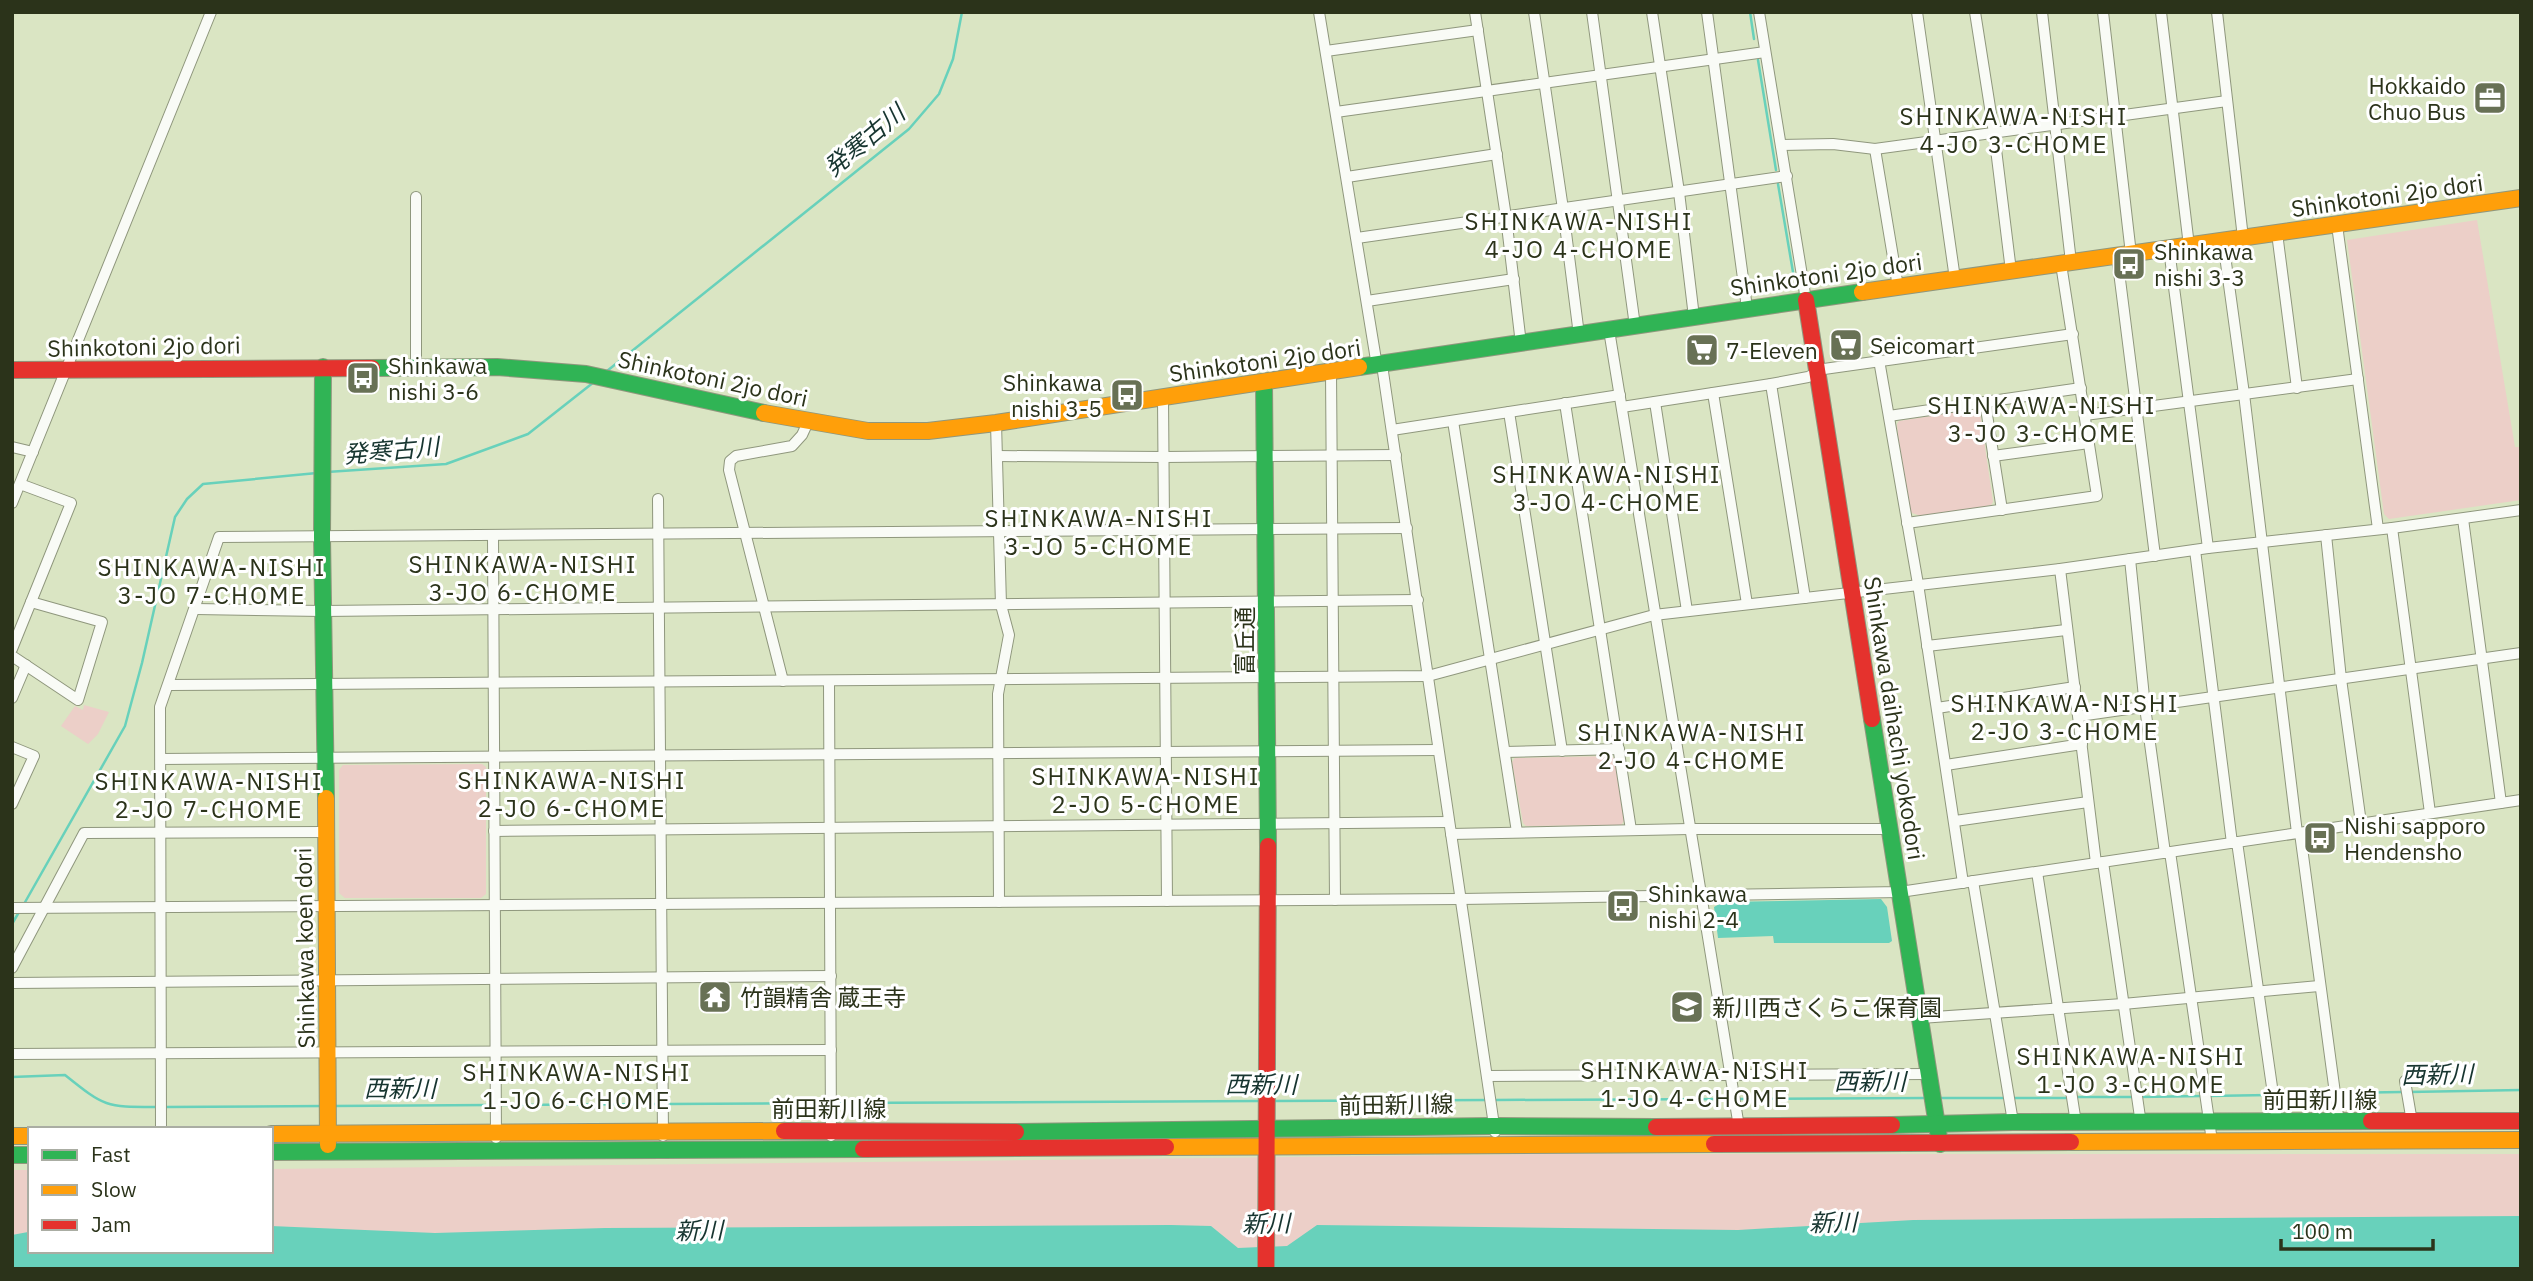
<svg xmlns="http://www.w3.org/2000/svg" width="2533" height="1281" viewBox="0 0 2533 1281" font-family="'IBM Plex Sans','Noto Sans JP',sans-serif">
<rect width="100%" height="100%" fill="#dae5c3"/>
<g fill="#eccfc8">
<polygon points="2477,220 2515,447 2521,447 2521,500 2389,519 2384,514 2347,240"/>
<polygon points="1976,409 1980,412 1993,502 1991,505 1930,519 1912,513 1904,501 1897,424 1899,421"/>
<polygon points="84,705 109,712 98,734 88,744 61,726 75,706 83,710"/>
<polygon points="1611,756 1615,759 1624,821 1621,825 1526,826 1523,823 1512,762 1515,758"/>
<polygon points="482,764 486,767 486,894 481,898 345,898 339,893 339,770 343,765"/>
<polygon points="1555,1154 2521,1154 2521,1269 12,1269 12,1170 30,1170 30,1251 271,1251 271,1169"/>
</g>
<g fill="#68d1bb">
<polygon points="1881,899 1887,907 1892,941 1889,943 1774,943 1773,936 1718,938 1714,907 1723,902"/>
<polygon points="2521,1216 2521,1269 12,1269 12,1235 28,1232 30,1232 30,1251 271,1251 271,1226 435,1233 605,1228 1171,1225 1211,1226 1238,1248 1287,1246 1317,1225 1738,1230 1913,1220"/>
</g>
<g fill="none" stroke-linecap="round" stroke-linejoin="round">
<g stroke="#68d1bb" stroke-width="2.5">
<polyline points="1750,12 1754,39"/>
<polyline points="1758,60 1776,170"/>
<polyline points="1778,184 1793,272"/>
<polyline points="607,371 909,129 939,94 953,59 962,12"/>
<polyline points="327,472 446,464 528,434 594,382"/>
<polyline points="24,904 125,726 142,663 175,517 187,499 203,484 317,473"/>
<polyline points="12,924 19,912"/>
<path d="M12 1077 65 1075C106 1108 106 1107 159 1107"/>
<polyline points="2409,1092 2521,1090"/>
<polyline points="2339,1093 2402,1092"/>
<polyline points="2276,1094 2332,1093"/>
<polyline points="2209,1096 2269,1095"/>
<polyline points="2076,1097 2132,1097"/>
<polyline points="2139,1097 2202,1096"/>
<polyline points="1940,1098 2007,1098"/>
<polyline points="2013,1098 2069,1098"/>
<polyline points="1737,1099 1926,1098"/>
<polyline points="1495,1100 1730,1099"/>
<polyline points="1275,1101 1489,1100"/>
<polyline points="834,1103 1261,1101"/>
<polyline points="666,1104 827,1103"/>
<polyline points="498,1105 659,1104"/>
<polyline points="333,1106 491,1105"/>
<polyline points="165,1107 323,1106"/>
</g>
<defs>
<g id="street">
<polyline points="1319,12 1377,366"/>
<polyline points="1475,12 1506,217 1521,344"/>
<polyline points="1534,12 1563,209 1579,335"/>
<polyline points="1592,12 1635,326"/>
<polyline points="1652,12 1679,192 1694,317"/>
<polyline points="1707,12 1747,308"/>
<polyline points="1759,12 1806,300"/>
<polyline points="1917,12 1955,279"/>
<polyline points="1975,12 1994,133 2011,271"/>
<polyline points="2042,12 2071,262"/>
<polyline points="2103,12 2131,254"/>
<polyline points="2161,12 2189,246"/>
<polyline points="2217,12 2243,238"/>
<polyline points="1326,51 1478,30"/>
<polyline points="1336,112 1765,52"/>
<polyline points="1781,145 1833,144 1875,149 2227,101"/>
<polyline points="1875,149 1898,287"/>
<polyline points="1347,177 1497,154"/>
<polyline points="416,197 416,367"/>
<polyline points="2337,225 2378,529"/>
<polyline points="2277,233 2297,388"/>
<polyline points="1357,238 1787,176"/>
<polyline points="2223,241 2244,394 2297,833"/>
<polyline points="2169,249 2208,548"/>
<polyline points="2117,256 2155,556"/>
<polyline points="1367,301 1514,279"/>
<polyline points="1609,330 1739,1127"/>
<polyline points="1879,360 1918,584 1963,883"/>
<polyline points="1382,365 1495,1132"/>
<polyline points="1331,372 1335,900"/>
<polyline points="1771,384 1805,598"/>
<polyline points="1713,393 1747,604"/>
<polyline points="1163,398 1167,901"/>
<polyline points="1655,402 1687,611"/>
<polyline points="1985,402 2002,510"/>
<polyline points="1565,403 1631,830"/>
<polyline points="1622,407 1771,384 1808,377 1824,369 2073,334"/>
<polyline points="1509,412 1562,751"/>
<polyline points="2085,415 2358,379"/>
<polyline points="1889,416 2081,388"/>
<polyline points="1453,421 1517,832"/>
<polyline points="996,423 1001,605 1009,635 998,694 999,902"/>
<polyline points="1392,430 1620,395"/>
<polyline points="12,447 33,452"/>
<polyline points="997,456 1164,457 1396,455"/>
<polyline points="1993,456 2089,443"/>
<polyline points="658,499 663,1136"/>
<polyline points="12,503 211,12"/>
<polyline points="2463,519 2501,803"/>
<polyline points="1907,523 2097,496 2061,264"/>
<polyline points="2392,528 2430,813"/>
<polyline points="2326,535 2341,679 2361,823"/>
<polyline points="493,536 496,1138"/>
<polyline points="2195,550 2232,843"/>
<polyline points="2130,559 2145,707 2165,853"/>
<polyline points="2060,569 2096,863"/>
<polyline points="196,609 323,611 1418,600"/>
<polyline points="1927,646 2066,630"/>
<polyline points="12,649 71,503 20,484"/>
<polyline points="12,656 78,700 102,622 31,602"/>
<polyline points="783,681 729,470 730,461 736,456 792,446 802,435 808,422"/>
<polyline points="829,681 831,1136"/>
<polyline points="169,685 1428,676 1654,615 2060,569 2208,548 2392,528 2521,510"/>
<polyline points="12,698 26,665"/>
<polyline points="1937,708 2075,687"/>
<polyline points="2079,716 2521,653"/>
<polyline points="12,747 34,756 12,804"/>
<polyline points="1505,752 1619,749"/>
<polyline points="161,759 1438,750"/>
<polyline points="1946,765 2082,744"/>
<polyline points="1955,821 2088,802"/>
<polyline points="494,831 1449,822"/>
<polyline points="2300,833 2339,1123"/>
<polyline points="1451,834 1689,829 1890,829"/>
<polyline points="2237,842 2277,1122"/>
<polyline points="2170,852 2212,1141"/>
<polyline points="2103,862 2141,1124"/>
<polyline points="2037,872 2076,1123"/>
<polyline points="1973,881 2013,1122"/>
<polyline points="12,908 1461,899 1900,892 2521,800"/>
<polyline points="12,968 84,833 326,832"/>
<polyline points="12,983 831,976"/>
<polyline points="1920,1018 2123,1004 2319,986"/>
<polyline points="12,1054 831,1050"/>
<polyline points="1487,1076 1929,1074"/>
<polyline points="2405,1081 2412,1122"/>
<polyline points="161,1129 160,707 219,537 1407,528"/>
</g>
<g id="fast">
<polyline points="323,367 322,537 326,798"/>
<polyline points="1359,367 1862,292"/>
<polyline points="372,368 497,367 586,374 764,413"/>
<polyline points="1264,383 1268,846"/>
<polyline points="1872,719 1940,1144"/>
<polyline points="1892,1125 2013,1122 2371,1121"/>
<polyline points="1016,1132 1494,1126 1656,1127"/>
<polyline points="271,1152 863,1149"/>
<polyline points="12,1155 30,1155"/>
</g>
<g id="slow">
<polyline points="1862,292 2521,198"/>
<polyline points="764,413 868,431 928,431 996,423 1359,367"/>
<polyline points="326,798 328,1145"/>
<polyline points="271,1134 784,1131"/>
<polyline points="12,1136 30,1136"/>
<polyline points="2071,1142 2521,1140"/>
<polyline points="1166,1147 1714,1144"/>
</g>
<g id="jam">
<polyline points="1806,300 1872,719"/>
<polyline points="12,370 372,368"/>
<polyline points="2371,1121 2521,1121"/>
<polyline points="1656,1127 1892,1125"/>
<polyline points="784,1131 1016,1132"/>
<polyline points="1714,1144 2071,1142"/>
<polyline points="863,1149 1166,1147"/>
<polyline points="1266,1269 1268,846"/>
</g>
</defs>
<use href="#street" stroke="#8f977d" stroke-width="12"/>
<use href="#fast" stroke="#8f977d" stroke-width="18"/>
<use href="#slow" stroke="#8f977d" stroke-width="18"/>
<use href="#jam" stroke="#8f977d" stroke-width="18"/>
<use href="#street" stroke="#f9fbf6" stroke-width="10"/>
<use href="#fast" stroke="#30b455" stroke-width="16"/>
<use href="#slow" stroke="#ff9f0a" stroke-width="16"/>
<use href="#jam" stroke="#e5322d" stroke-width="16"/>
</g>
<defs>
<symbol id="office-square" viewBox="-11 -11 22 22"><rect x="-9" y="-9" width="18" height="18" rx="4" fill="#687155" stroke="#fff"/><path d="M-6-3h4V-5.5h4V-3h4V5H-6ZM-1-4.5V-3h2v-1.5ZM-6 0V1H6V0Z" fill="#fff"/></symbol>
<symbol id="bus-square" viewBox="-11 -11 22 22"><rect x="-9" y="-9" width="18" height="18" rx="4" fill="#687155" stroke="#fff"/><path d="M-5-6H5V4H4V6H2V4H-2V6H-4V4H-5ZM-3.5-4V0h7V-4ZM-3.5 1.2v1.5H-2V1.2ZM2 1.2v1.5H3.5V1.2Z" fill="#fff"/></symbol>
<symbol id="supermarket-square" viewBox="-11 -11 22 22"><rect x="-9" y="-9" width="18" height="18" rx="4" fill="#687155" stroke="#fff"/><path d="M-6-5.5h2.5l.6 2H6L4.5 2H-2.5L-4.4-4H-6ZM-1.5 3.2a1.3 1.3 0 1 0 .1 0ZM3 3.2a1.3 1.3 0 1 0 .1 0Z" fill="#fff"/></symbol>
<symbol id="temple-square" viewBox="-11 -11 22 22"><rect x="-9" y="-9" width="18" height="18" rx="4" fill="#687155" stroke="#fff"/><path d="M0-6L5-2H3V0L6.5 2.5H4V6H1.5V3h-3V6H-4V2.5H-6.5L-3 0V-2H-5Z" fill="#fff"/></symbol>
<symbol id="school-square" viewBox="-11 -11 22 22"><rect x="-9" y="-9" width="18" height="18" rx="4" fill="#687155" stroke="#fff"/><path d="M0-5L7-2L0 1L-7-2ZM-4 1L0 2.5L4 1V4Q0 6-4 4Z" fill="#fff"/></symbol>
</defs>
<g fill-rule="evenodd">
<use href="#office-square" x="2471" y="79" width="38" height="38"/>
<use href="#bus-square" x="2110" y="245" width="38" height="38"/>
<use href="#supermarket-square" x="1827" y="326" width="38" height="38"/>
<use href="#supermarket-square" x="1683" y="331" width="38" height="38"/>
<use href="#bus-square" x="344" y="359" width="38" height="38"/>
<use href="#bus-square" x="1108" y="376" width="38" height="38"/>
<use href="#bus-square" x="2301" y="819" width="38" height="38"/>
<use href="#bus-square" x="1604" y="887" width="38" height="38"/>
<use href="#temple-square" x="696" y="978" width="38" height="38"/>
<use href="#school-square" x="1668" y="988" width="38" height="38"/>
</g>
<g text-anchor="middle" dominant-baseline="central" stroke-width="6" stroke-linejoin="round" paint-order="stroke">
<g font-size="23" fill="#2b331a" stroke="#fff" text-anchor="start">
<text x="2466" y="85" text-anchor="end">Hokkaido<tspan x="2466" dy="26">Chuo Bus</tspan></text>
<text x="2154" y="251">Shinkawa<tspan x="2154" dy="26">nishi 3-3</tspan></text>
<text x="1870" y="345">Seicomart</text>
<text x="1726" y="350">7-Eleven</text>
<text x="388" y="365">Shinkawa<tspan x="388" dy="26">nishi 3-6</tspan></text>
<text x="1102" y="382" text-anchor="end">Shinkawa<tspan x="1102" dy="26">nishi 3-5</tspan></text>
<text x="2344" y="825">Nishi sapporo<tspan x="2344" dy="26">Hendensho</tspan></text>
<text x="1648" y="893">Shinkawa<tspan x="1648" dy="26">nishi 2-4</tspan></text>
<text x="740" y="997">竹韻精舎 蔵王寺</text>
<text x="1712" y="1007">新川西さくらこ保育園</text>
</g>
<g font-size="23" fill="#2b331a" stroke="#fff">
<text transform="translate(2387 195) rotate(-8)">Shinkotoni 2jo dori</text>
<text transform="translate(1826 274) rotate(-8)">Shinkotoni 2jo dori</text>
<text transform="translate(144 346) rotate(-1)">Shinkotoni 2jo dori</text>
<text transform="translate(1265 360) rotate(-8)">Shinkotoni 2jo dori</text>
<text transform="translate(713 378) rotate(12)">Shinkotoni 2jo dori</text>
<text transform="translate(1244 641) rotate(-90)">富丘通</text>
<text transform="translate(1895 718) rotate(81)">Shinkawa daihachi yokodori</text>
<text transform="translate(304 948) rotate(-91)">Shinkawa koen dori</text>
<text x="2320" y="1099">前田新川線</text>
<text transform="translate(1396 1104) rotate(-1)">前田新川線</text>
<text x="829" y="1108">前田新川線</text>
</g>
<g font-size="24" letter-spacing="2" fill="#2b331a" stroke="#fff">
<text x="2014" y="116">SHINKAWA-NISHI<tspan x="2014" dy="28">4-JO 3-CHOME</tspan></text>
<text x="1579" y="221">SHINKAWA-NISHI<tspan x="1579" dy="28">4-JO 4-CHOME</tspan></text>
<text x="2042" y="405">SHINKAWA-NISHI<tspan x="2042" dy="28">3-JO 3-CHOME</tspan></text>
<text x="1607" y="474">SHINKAWA-NISHI<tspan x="1607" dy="28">3-JO 4-CHOME</tspan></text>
<text x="1099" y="518">SHINKAWA-NISHI<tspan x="1099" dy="28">3-JO 5-CHOME</tspan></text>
<text x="523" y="564">SHINKAWA-NISHI<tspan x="523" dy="28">3-JO 6-CHOME</tspan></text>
<text x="212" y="567">SHINKAWA-NISHI<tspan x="212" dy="28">3-JO 7-CHOME</tspan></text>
<text x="2065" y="703">SHINKAWA-NISHI<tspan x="2065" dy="28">2-JO 3-CHOME</tspan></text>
<text x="1692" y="732">SHINKAWA-NISHI<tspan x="1692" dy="28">2-JO 4-CHOME</tspan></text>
<text x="1146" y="776">SHINKAWA-NISHI<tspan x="1146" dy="28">2-JO 5-CHOME</tspan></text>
<text x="572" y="780">SHINKAWA-NISHI<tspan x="572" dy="28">2-JO 6-CHOME</tspan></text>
<text x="209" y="781">SHINKAWA-NISHI<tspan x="209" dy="28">2-JO 7-CHOME</tspan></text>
<text x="2131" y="1056">SHINKAWA-NISHI<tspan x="2131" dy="28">1-JO 3-CHOME</tspan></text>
<text x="1695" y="1070">SHINKAWA-NISHI<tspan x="1695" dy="28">1-JO 4-CHOME</tspan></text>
<text x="577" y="1072">SHINKAWA-NISHI<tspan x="577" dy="28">1-JO 6-CHOME</tspan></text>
</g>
<g font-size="24" font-style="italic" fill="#173530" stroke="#fff">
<text transform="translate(864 140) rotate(-40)">発寒古川</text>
<text transform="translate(391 450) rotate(-5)">発寒古川</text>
<text transform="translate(2437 1074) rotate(-1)">西新川</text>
<text x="1870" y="1081">西新川</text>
<text x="1261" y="1084">西新川</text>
<text x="400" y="1088">西新川</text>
<text transform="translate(1833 1222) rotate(-1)">新川</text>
<text transform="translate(1266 1223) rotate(-1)">新川</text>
<text transform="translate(699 1230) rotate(-1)">新川</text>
</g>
</g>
<rect width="2533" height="1281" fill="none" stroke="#2b331a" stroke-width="28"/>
<rect x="28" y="1127" width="245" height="126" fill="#ffffff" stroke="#aaada3" stroke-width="2"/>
<rect x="42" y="1150" width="35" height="10" fill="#30b455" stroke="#aaada3" stroke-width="2"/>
<text x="91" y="1162" font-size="21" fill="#2b331a">Fast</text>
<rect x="42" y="1185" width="35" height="10" fill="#ff9f0a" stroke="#aaada3" stroke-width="2"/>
<text x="91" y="1197" font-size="21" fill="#2b331a">Slow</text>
<rect x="42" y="1220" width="35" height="10" fill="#e5322d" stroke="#aaada3" stroke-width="2"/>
<text x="91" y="1232" font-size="21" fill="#2b331a">Jam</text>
<path d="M2281 1239v10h152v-10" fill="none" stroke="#2b331a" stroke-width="3.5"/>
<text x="2292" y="1239" font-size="21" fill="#2b331a" stroke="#ffffff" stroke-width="5" paint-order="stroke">100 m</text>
</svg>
